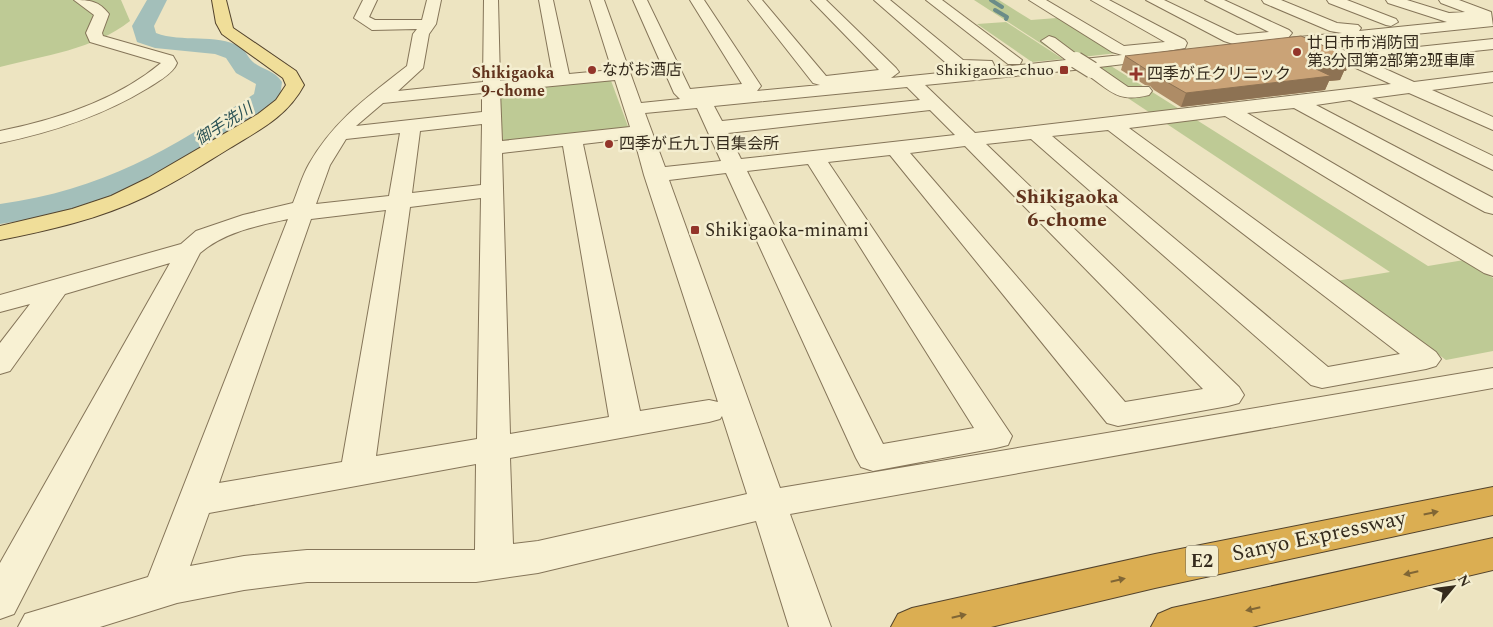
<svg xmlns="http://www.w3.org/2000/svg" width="1493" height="627" viewBox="0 0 1493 627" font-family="Spectral,'Noto Sans JP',serif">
<rect width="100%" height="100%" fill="#ede4c1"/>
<g fill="#beca95">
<path d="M0 0H121L130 21C95 49 43 56 0 67Z"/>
<polygon points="974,0 999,0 1031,20 1057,18 1117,53 1065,59"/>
<polygon points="1006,22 1063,59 1032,62 977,24"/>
<polygon points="1111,66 1428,266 1464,260 1493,278 1493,351 1446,360 1336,281 1390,272 1084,69"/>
<polygon points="610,78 629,129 503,144 499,89"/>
</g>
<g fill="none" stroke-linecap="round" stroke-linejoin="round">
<g stroke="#6b8c88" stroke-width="4">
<polyline points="991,0 1002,7"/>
<polyline points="995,10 1007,17 1006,19"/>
</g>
<path fill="#a3bfba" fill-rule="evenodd" d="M147 0H167L154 26 156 33C182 43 215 33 241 47 246 51 248 58 253 62 263 70 274 70 282 82L280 97 276 103C183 169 116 208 0 224V204C102 190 170 150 254 94L256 84 236 73 226 58 215 54 155 48 137 42 132 26Z"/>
<defs>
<g id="minor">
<path d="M74 0C90 0 99 1 109 14L102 33 103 36 173 56 177 63 175 67C169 76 157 82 148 88 102 116 53 132 0 143V131C55 120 117 100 161 63L90 42 86 33 94 15Z"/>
<path d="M363 0H377L369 17 375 20H422L427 0H441L436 24 429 34 423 68 398 91 483 82 484 0H498L500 81 553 76 539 0H553L569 74 612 70 590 0H604L641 103 680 99 674 93 633 0H647L690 89 742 84 690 0H704L761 86 757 91 820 85 813 83 748 0H762L826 76 879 70 811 0H826L896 68 899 72 891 78 969 70 953 69 874 0H890L963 60 992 61 994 65 993 68 1066 60 1041 41 1049 36 1055 38 1083 59 1122 55 1112 52 1029 0H1046L1124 46 1165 42 1091 0H1109L1185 40 1187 43 1185 48 1162 52 1168 56 1166 59 1099 67 1128 87H1149L1152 91 1149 95C1117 103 1111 91 1086 74L1084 69 925 85 975 133 1391 84 1312 48 1310 45 1275 49 1269 47 1267 44 1269 41 1236 45 1224 41 1146 0H1164L1237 35 1269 32 1205 0H1224L1289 30 1292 33 1288 38 1342 33 1330 31 1264 3 1262 0H1281L1337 23 1358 25 1361 28 1359 31 1447 22 1388 3 1386 0H1407L1449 13 1465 12 1441 3 1439 0H1459L1491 12 1493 26 1328 43 1352 54 1493 39V49L1370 62 1414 82 1493 72V82L1432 90 1493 117V130L1409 93 1372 98 1493 156V170L1350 100 1316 105 1493 198V214L1485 212 1294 108 1247 113 1493 257V276L1484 273 1225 116 1129 128 1436 352 1441 359 1436 366 1426 369 1322 388 1311 385 1031 139 986 144 1239 387 1244 395 1239 403 1228 406 1118 426 1107 423 890 155 828 162 1012 436 1008 445 996 448 873 471 861 467 856 458 726 173 669 180 780 488 1493 368V388L790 514 831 627H789L756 521 538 573 476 582H307L244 590 177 603 100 627H18L25 614 148 577 288 219C257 226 224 232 200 253L14 614 0 619V563L170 263 65 294 10 371 0 374V343L30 304 0 312V295L181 244 196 231 243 215 293 203C298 191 302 176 309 164 334 120 369 96 407 66L413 34 417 29 372 30 354 18ZM615 80 630 127 502 141 500 91ZM907 87 920 100 722 121 714 106ZM482 93V112L356 126 383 103ZM697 108 721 161 665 167 645 113ZM930 110 955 135 741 159 728 133ZM482 124 481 185 412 193 420 131ZM1108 130 1400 354 1328 367 1052 136ZM400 133 389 196 316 204 330 165 346 139ZM634 138 644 175 718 402 709 400 640 411 583 144ZM563 146 609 417 510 434 502 153ZM965 146 1203 389 1125 402 910 153ZM808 164 974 428 883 444 747 171ZM481 198 477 439 376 456 410 207ZM386 210 342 462 219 483 311 219ZM722 416 747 494 538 541 513 544 510 458 709 422 720 419ZM476 464 475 550H307L244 556 190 566 209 513Z"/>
<polygon points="926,0 942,0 1022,60 1020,64 1008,64"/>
<polygon points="1327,0 1347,0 1396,19 1398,22 1391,26 1386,25 1329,3"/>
</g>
<path id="major" d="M212 0H226L233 28 296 71 304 85C287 117 259 130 230 148 202 165 175 183 145 197 99 219 50 230 0 240V226L72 209 111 196 148 178 258 114 276 100 286 85 283 78 222 34 216 23Z"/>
<g id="highway">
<polygon points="1493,487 1493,515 1155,588 991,627 891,627 898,614 912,608 1155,554"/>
<polygon points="1493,538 1493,570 1252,627 1151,627 1158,614 1172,608"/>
</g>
</defs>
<use href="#minor" stroke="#857559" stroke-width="2"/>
<use href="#major" stroke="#53432d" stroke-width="2"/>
<use href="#highway" stroke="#53432d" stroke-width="2"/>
<use href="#minor" fill="#f8f1d3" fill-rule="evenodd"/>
<use href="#major" fill="#f0de99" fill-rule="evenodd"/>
<use href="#highway" fill="#dbae52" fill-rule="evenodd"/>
<defs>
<polyline id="minor-bridge" points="1076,60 1092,70"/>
</defs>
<use href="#minor-bridge" stroke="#857559" stroke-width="18" stroke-linecap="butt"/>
<use href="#minor-bridge" stroke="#f8f1d3" stroke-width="16"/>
</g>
<polygon fill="#ae8c66" points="1125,56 1346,71 1344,71 1340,80 1329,81 1325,90 1181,107 1154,90 1150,86 1145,85 1121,70"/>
<polygon fill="#8d7253" points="1352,58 1346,71 1344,71 1340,80 1329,81 1325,90 1181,107 1186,93 1316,69 1332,60"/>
<polygon fill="#caa377" stroke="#8d7253" points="1301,36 1352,58 1332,60 1346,66 1316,69 1331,76 1186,93 1158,77 1155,72 1150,72 1125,56"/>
<defs><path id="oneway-solid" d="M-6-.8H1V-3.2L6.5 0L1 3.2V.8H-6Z" transform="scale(1.25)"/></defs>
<g fill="#806635">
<use href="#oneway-solid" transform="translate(1431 513) rotate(-12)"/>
<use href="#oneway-solid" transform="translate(1411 573) rotate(167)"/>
<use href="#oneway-solid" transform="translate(1118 580) rotate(-13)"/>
<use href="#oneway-solid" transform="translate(1253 609) rotate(167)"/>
<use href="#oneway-solid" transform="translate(959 616) rotate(-13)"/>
</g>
<g fill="#93352a" stroke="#f4eed0" stroke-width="2">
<circle cx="1297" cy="52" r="5"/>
<circle cx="592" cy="70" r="5"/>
<rect x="1059" y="65" width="10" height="10" rx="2.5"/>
<path d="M1133.5 66.5h5v5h5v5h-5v5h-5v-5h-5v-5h5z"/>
<circle cx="609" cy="144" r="5"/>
<rect x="690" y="225" width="10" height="10" rx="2.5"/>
</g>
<g text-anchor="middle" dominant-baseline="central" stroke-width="5" stroke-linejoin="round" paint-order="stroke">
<g font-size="16" fill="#352b1d" stroke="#f4eed0" text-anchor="start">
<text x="1307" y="43">廿日市市消防団<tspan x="1307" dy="18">第3分団第2部第2班車庫</tspan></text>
<text x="602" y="70">ながお酒店</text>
<text x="1054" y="70" text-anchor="end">Shikigaoka-chuo</text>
<text x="1147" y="74">四季が丘クリニック</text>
<text x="619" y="144">四季が丘九丁目集会所</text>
</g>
<g font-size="16" font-weight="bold" fill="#61331d" stroke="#f4eed0">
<text x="513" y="73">Shikigaoka<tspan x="513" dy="18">9-chome</tspan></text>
</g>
<g font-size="16" font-style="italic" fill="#2c5355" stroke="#f4eed0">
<text transform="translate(224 124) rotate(-32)">御手洗川</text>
</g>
<rect fill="#f4eed0" stroke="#6e6653" stroke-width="1" x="1186" y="545.5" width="32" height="31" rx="4"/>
<g font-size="18" font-weight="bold" fill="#352b1d">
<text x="1202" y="561">E2</text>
</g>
<g font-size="19" fill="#352b1d" stroke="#f4eed0" text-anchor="start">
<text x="705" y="230">Shikigaoka-minami</text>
</g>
<g font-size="20" font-weight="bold" fill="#61331d" stroke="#f4eed0">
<text x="1067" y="197">Shikigaoka<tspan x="1067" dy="23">6-chome</tspan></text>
</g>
<g font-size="22" fill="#352b1d" stroke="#f4eed0">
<text transform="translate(1319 536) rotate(-12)">Sanyo Expressway</text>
</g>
</g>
<g transform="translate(1453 587) rotate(61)" stroke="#f4eed0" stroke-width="4" paint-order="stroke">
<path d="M0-4L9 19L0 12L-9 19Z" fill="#352b1d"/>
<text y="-8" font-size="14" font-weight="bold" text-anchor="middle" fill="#352b1d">N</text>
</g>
</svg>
